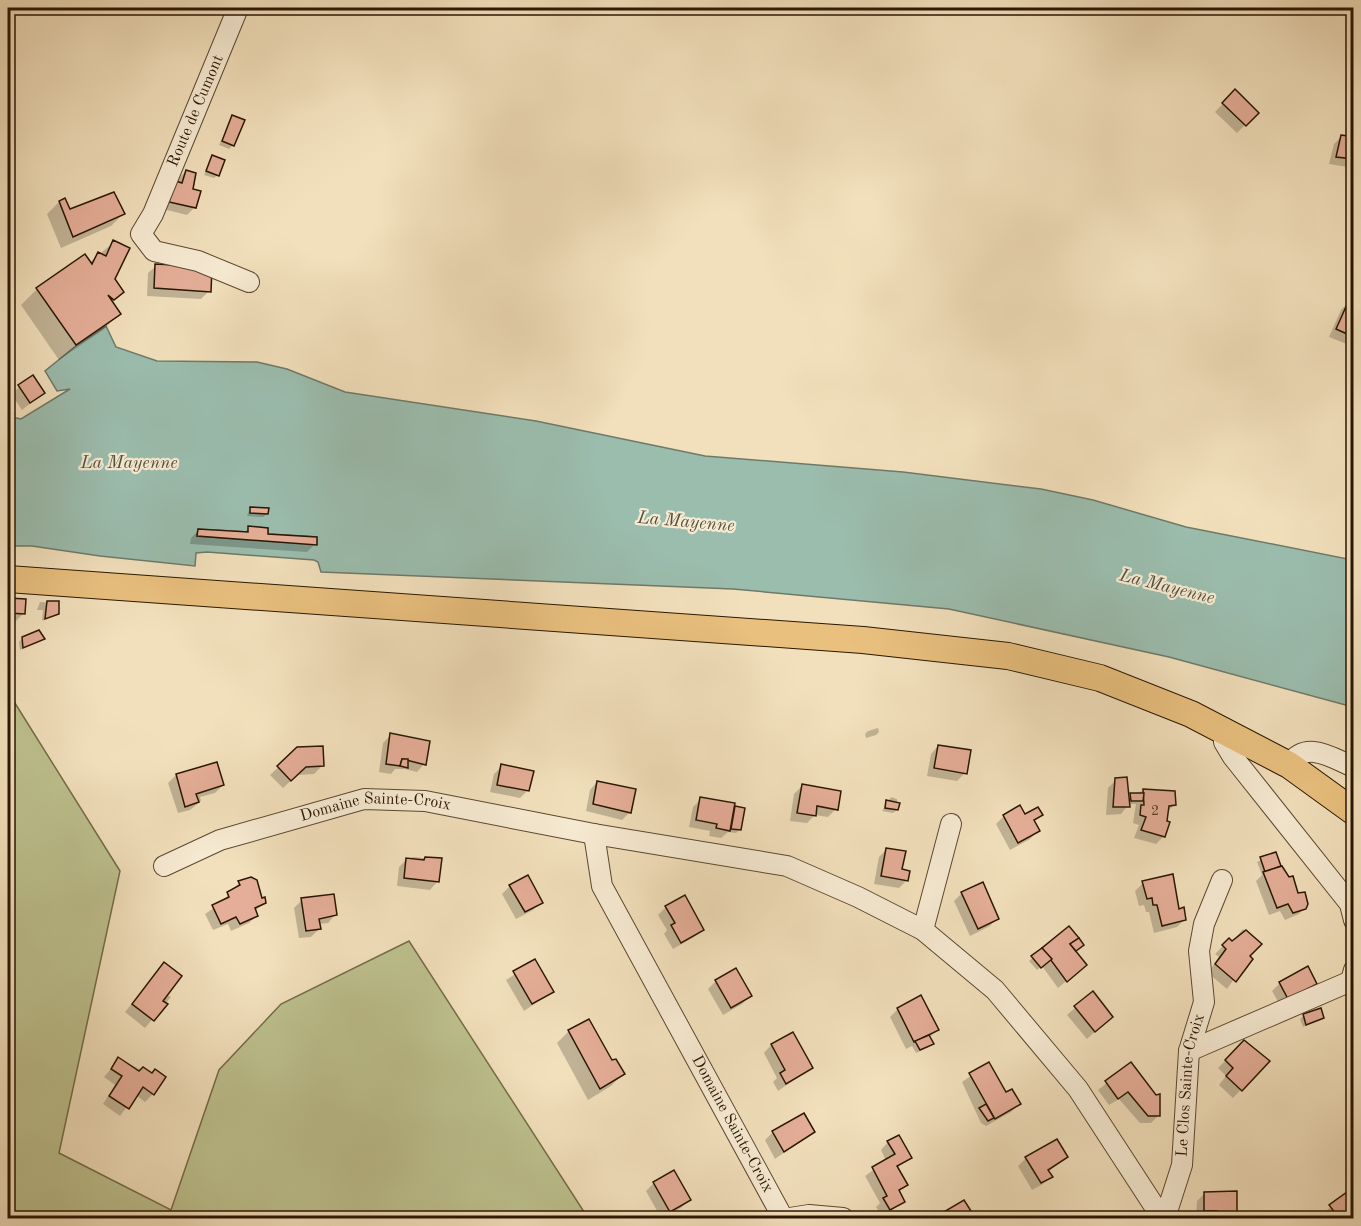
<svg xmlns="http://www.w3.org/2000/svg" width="1361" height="1226" viewBox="0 0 1361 1226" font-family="'Old Standard TT',serif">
<rect width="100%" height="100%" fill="#f2e0bc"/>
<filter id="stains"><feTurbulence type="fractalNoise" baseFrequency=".00333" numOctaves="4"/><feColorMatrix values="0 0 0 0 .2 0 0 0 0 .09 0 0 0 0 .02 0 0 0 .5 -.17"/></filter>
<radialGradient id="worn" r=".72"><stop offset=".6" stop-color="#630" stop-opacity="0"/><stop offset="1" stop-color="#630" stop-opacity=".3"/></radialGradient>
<polygon fill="#bdc18e" stroke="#746c48" stroke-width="1.5" points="8,692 120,871 59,1153 171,1210 219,1070 281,1004 409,941 588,1218 8,1218"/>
<path fill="#9bbdae" stroke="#6e7a69" stroke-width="1.5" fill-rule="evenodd" d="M106 326 116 347 157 361 257 362 287 369 345 392 536 421 705 456 903 472 1041 489 1093 500 1186 527 1353 560V707L1169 657 949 609 733 589 321 572 318 562 314 560 207 552 196 553 195 566 100 556 32 546H8V401L15 414 12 417 21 419 70 389 57 391 45 371 77 345ZM249 527 268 528V534L317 537V544L197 536 198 529 248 532Z"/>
<g fill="#0003">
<polygon points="1325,8 1333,8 1322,15 1320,11"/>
<polygon points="1235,91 1257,113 1237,133 1215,112"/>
<polygon points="233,117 233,145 229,149 219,145"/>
<polygon points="1342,136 1354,138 1354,168 1329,164 1334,144"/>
<polygon points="212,157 218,175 214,178 204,175"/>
<polygon points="186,171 195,207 187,215 163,209 178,179"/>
<polygon points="59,202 69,211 123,214 111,226 61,248 47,214"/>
<polygon points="114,242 113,279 122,292 111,303 119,314 103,330 59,360 21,305 37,289 89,263"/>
<polygon points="156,266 209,291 201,299 147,296 148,273"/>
<polygon points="1349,302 1354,304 1354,347 1329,337 1341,310"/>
<polygon points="32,377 43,393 22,410 11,394"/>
<polygon points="250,508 267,514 263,517 247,516"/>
<polygon points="249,528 266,535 315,544 307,552 190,544 191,538 199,530 244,533"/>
<polygon points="8,599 25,600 24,613 16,621 8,621"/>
<polygon points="40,602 58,603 58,613 42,621 43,610 37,610"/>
<polygon points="23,638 43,639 20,650 19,642"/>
<polygon points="878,728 879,732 876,735 866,738 865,734 868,731"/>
<polygon points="391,735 424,764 417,772 405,769 395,769 391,774 379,772 383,743"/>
<polygon points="938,746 965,773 957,781 927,776 931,754"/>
<polygon points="298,749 322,766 314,774 297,775 283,788 270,775"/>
<polygon points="502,766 528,790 520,798 490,792 494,774"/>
<polygon points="176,775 223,785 215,793 200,797 201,801 190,810 178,813 168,783"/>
<polygon points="1116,780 1128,798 1144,790 1174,805 1167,812 1164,836 1156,844 1134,838 1139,825 1133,823 1136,804 1129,804 1121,814 1106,815 1108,788"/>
<polygon points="597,782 630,812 622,820 586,811 590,790"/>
<polygon points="802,786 836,809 828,817 815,815 807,823 790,821 794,794"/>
<polygon points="891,797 897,799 897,810 893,813 882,811"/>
<polygon points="701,799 733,811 735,808 739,830 736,833 728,832 721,838 709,836 710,831 689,827 693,807"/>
<polygon points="1041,814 1033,822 1038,831 1030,839 1010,850 996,824 1004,816"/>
<polygon points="887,849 907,880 899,888 874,884 879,857"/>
<polygon points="1275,854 1280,868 1306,906 1299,914 1285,920 1280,911 1269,915 1256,881 1262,875 1257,862"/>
<polygon points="414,857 440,860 437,882 430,890 397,886 399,867 407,859"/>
<polygon points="239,883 265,902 255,911 257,915 249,923 231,931 228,924 213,930 205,914 221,903"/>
<polygon points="1143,883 1178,910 1185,919 1177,927 1154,933 1149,912 1146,912 1144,905 1139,906 1135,891"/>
<polygon points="510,886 541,902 533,910 516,919 502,894"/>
<polygon points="962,893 997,918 990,926 970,936 954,901"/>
<polygon points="302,900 335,915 328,923 318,924 319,929 311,937 299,938 294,908"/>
<polygon points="666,907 702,930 694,937 673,949 664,934 667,930 658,915"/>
<polygon points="1068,928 1079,948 1074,952 1077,972 1058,988 1042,966 1037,970 1029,961"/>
<polygon points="1243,929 1259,944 1227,989 1208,973 1219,957 1215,954 1229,940 1232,943 1237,939 1235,938"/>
<polygon points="535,961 552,992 524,1011 506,980"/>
<polygon points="164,964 166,994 171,997 145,1028 125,1012"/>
<polygon points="716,981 750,996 742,1004 723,1015 708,989"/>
<polygon points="1280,983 1315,984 1307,991 1280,1005 1272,991"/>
<polygon points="1092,993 1103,1024 1087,1039 1067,1015"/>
<polygon points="898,1009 937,1030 929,1038 932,1043 929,1047 916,1053 912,1046 906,1049 890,1017"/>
<polygon points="1304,1015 1322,1018 1303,1027 1300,1019"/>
<polygon points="569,1031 612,1062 623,1074 611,1086 588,1100 557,1043"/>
<polygon points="792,1034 811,1068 778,1091 773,1082 777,1078 764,1053 771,1045"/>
<polygon points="1244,1042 1268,1061 1233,1098 1219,1085 1226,1076 1218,1068"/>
<polygon points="119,1059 141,1070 153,1094 145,1102 136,1095 120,1116 103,1104 115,1085 104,1077"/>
<polygon points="988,1064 1005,1094 1019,1104 1011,1112 986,1126 981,1123 962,1082"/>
<polygon points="1131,1064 1159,1115 1151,1123 1140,1123 1119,1099 1109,1105 1098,1090"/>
<polygon points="804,1115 813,1132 775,1159 765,1140 772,1133"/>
<polygon points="888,1142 910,1158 897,1168 906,1185 898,1192 904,1201 882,1217 876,1207 880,1203 865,1176 886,1161 881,1150"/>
<polygon points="1066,1157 1048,1172 1051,1176 1043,1184 1032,1190 1018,1166 1026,1158"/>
<polygon points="654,1183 689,1200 681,1208 661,1218 646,1191"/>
<polygon points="1354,1189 1354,1217 1325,1218 1322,1214"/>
<polygon points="1205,1193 1235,1193 1235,1218 1196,1218 1197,1201"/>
<polygon points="964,1202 968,1218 938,1218 943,1214"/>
</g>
<g fill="#e5ae98" stroke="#2a1602" stroke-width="1.5">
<polygon points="1235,89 1259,113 1246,126 1222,103"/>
<polygon points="232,115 245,120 234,146 222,141"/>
<polygon points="1341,135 1354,137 1354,159 1336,157"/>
<polygon points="212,155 225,160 219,176 206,171"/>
<polygon points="186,170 196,173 193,189 201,191 196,208 169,202 176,181 182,183"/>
<polygon points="114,192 125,214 73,237 59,201 65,198 70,209"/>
<polygon points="113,240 130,248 115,279 124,292 114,300 108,295 121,314 76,345 36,288 85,254 92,264 98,252 106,256"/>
<polygon points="155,264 212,267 211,292 154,288"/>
<polygon points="1349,300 1354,302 1354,337 1336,329"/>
<polygon points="33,375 45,393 30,403 18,385"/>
<polygon points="250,507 269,508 268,514 250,513"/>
<polygon points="248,526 268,528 268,534 317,537 317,545 197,536 198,529 248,532"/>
<polygon points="8,598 26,599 25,614 8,613"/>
<polygon points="47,601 59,601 59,614 45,619"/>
<polygon points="39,630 45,639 23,648 22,637"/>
<polygon points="390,733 430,741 426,765 402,759 400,766 386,764"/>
<polygon points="938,745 971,750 967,774 934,768"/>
<polygon points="323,746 324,766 306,767 291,781 277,766 297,747"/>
<polygon points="402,759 408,759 408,768 400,766"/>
<polygon points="217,762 224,785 196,794 199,802 185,807 176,774"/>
<polygon points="501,764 534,771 529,791 497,785"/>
<polygon points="1127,777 1130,807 1113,807 1115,778"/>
<polygon points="597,781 636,789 631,813 593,804"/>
<polygon points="802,784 841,791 838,810 817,806 816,816 797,813"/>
<polygon points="1143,789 1175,791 1176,805 1169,806 1167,821 1170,822 1165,837 1141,830 1146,817 1140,815 1141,805 1144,805"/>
<polygon points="1130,793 1144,793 1143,801 1131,801"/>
<polygon points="700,797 735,803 730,831 716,828 717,824 696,820"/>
<polygon points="886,800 900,803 898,810 885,808"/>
<polygon points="1020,805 1025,814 1038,807 1043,815 1034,820 1040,831 1018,843 1003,815"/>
<polygon points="735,806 745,808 741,830 731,829"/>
<polygon points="886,848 906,851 902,869 910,871 908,881 881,876"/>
<polygon points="1276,852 1281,866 1265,872 1260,857"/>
<polygon points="425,857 442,858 439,882 404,878 406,858 424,860"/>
<polygon points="1282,866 1289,877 1293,876 1298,893 1305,892 1308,904 1306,909 1293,913 1288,904 1277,908 1263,872"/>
<polygon points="1173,874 1179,909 1184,907 1186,920 1162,926 1157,905 1153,905 1152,898 1147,899 1142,881"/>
<polygon points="528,875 543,903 525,912 509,885"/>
<polygon points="251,877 257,880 262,898 265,897 266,903 255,908 258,916 240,924 236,917 221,924 212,905 229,897 227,892 240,885 238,881"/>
<polygon points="983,882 999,919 978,929 961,892"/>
<polygon points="334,894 337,915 319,919 321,929 306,931 301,898"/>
<polygon points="685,895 704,930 681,943 671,925 675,923 665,906"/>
<polygon points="1069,926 1079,938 1070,944 1087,965 1067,982 1042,948"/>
<polygon points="1246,930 1262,944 1250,956 1253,959 1236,982 1215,964 1226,949 1222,945 1229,938 1232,941"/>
<polygon points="1079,938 1084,945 1076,951 1070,944"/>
<polygon points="1042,948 1052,959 1041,968 1031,956"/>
<polygon points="535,959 554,992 532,1004 513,971"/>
<polygon points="164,962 182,976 163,1001 168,1004 154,1021 132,1004"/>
<polygon points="1308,966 1317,984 1288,999 1279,982"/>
<polygon points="736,968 752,996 731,1008 715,980"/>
<polygon points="1093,991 1113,1017 1095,1032 1074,1006"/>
<polygon points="921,995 939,1030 914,1042 897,1008"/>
<polygon points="1321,1008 1324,1018 1306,1025 1303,1014"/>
<polygon points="589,1019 612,1060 616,1059 625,1074 600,1089 568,1030"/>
<polygon points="793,1032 813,1068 786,1084 780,1073 785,1070 771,1044"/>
<polygon points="929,1035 934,1044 920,1050 915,1041"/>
<polygon points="1244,1040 1270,1061 1242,1091 1226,1076 1233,1068 1225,1060"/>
<polygon points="118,1057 139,1071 143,1067 152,1073 155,1069 166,1077 154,1095 143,1087 129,1109 109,1096 122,1076 111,1069"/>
<polygon points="989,1062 1006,1092 1012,1089 1021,1104 995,1119 969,1073"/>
<polygon points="1131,1062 1156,1095 1160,1094 1160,1116 1148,1116 1128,1092 1118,1099 1105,1081"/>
<polygon points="986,1104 994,1118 988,1121 979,1108"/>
<polygon points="804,1113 815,1132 784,1152 772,1131"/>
<polygon points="899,1135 912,1158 897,1166 908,1185 899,1190 905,1202 890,1210 883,1198 887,1196 872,1167 895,1154 887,1141"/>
<polygon points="1057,1139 1068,1157 1048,1170 1053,1177 1041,1183 1025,1157"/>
<polygon points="674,1170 691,1200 670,1212 653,1182"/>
<polygon points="1354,1187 1354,1217 1339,1218 1329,1205"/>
<polygon points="1237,1191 1237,1218 1217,1218 1217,1211 1204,1211 1204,1192"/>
<polygon points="964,1200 971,1211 967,1213 970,1218 945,1218 942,1213"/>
</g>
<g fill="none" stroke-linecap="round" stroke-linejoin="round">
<defs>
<g id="minor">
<polyline points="238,8 153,214 141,234 154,251 198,261 249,282"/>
<polyline points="1223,728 1224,742 1233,757 1350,904 1354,920"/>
<path d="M1289 765C1306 739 1332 758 1354 767"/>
<path id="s1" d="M594 834 602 886 783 1218"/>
<path id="s2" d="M164 866 220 840 364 799 425 801 594 834 787 866 858 897 923 930 995 990 1078 1089 1162 1218"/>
<polyline points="923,930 951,824"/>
<polyline points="1189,1051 1351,981 1354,970"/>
<polyline points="790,1218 809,1215 843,1218"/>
<path id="s3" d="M1165 1218 1182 1165 1189 1051 1204 1002 1199 951 1204 924 1222 880"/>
</g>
<polyline id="major" points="8,579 863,640 1008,656 1100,678 1191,714 1289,765 1354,812"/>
</defs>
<use href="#minor" stroke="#5c4830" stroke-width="22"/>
<use href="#major" stroke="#2a1602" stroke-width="28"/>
<use href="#minor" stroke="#f7ebd3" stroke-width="20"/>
<use href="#major" stroke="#e9c07e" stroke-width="26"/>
</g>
<g text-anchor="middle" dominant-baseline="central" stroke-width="4.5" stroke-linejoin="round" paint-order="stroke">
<g font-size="14" fill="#593c28">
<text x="1155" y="811">2</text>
</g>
<g font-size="16" fill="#2a1602" stroke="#f7ebd3">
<text transform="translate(196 111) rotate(-67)">Route de Cumont</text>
<text stroke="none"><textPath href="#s2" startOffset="222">Domaine Sainte-Croix</textPath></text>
<text stroke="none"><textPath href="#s3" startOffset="136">Le Clos Sainte-Croix</textPath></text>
<text stroke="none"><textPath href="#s1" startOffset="324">Domaine Sainte-Croix</textPath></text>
</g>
<g font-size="18" font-style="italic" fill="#52503e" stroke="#f7ebd3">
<text x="129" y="463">La Mayenne</text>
<text transform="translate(686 522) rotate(5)">La Mayenne</text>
<text transform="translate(1167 587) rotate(14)">La Mayenne</text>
</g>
</g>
<rect width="1361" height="1226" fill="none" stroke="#f2e0bc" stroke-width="30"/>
<rect x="9" y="9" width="1343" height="1208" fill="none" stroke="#2a1602" stroke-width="3"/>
<rect x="15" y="15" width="1331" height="1196" fill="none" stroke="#2a1602" stroke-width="1.5"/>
<rect width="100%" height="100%" filter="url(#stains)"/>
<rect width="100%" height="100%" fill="url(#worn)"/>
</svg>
